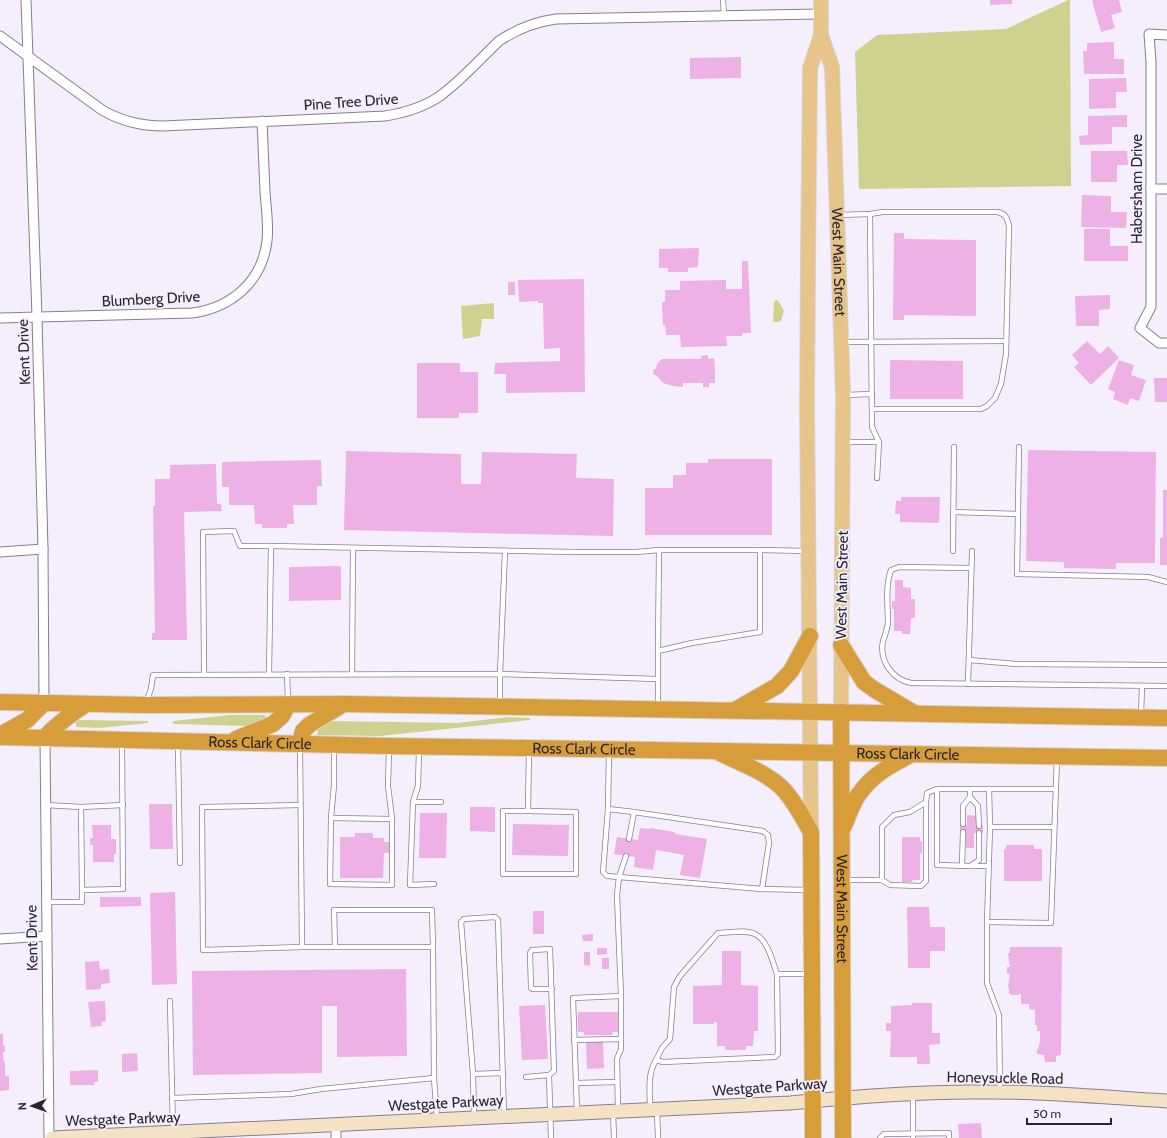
<svg xmlns="http://www.w3.org/2000/svg" width="1167" height="1138" viewBox="0 0 1167 1138" font-family="Cabin,sans-serif">
<rect width="100%" height="100%" fill="#f5effd"/>
<g fill="#cfd28e">
<polygon points="1068,0 1070,0 1071,186 859,189 855,52 877,35 1006,29"/>
<polygon points="777,300 779,302 784,311 781,321 778,322 773,322 774,301"/>
<polygon points="494,303 494,319 482,319 480,336 463,339 461,306"/>
<polygon points="230,715 265,715 267,721 249,726 173,724 173,721"/>
<polygon points="508,717 530,718 530,720 380,736 317,735 319,726 335,721 458,723"/>
<polygon points="79,720 83,720 148,721 148,723 100,728 76,727 76,721"/>
</g>
<g fill="#edb1e5">
<polygon points="990,0 1012,0 1012,4 990,5"/>
<polygon points="1094,0 1119,0 1122,12 1111,15 1115,28 1101,32 1092,1"/>
<polygon points="1114,42 1114,59 1124,59 1124,74 1084,74 1083,51 1087,51 1087,43"/>
<polygon points="741,57 741,78 690,79 690,58"/>
<polygon points="1126,78 1127,92 1116,92 1116,108 1089,109 1089,79"/>
<polygon points="1127,115 1127,127 1112,127 1112,144 1080,145 1079,136 1088,135 1088,116"/>
<polygon points="1091,151 1127,151 1128,165 1117,165 1117,182 1091,182"/>
<polygon points="1082,195 1111,196 1111,212 1127,212 1126,228 1081,227"/>
<polygon points="1084,229 1110,229 1110,246 1128,246 1128,261 1084,261"/>
<polygon points="894,233 904,233 904,239 976,240 976,316 904,315 904,320 893,320"/>
<polygon points="699,248 698,267 688,268 688,272 668,272 668,268 659,268 659,249"/>
<polygon points="742,261 748,261 751,333 742,333 742,336 726,336 727,346 681,347 680,335 666,335 665,325 663,325 662,302 665,302 665,290 680,290 680,281 726,280 726,289 742,289"/>
<polygon points="584,279 585,392 506,393 506,374 494,374 495,363 560,361 560,348 544,349 543,303 538,303 538,301 519,302 518,280"/>
<rect x="508" y="282" width="7" height="13"/>
<polygon points="1110,295 1110,309 1099,310 1099,326 1076,326 1075,296"/>
<polygon points="1087,341 1100,354 1108,346 1119,358 1091,385 1074,367 1079,363 1072,355"/>
<polygon points="708,355 708,359 714,358 715,370 715,383 709,383 709,387 703,387 703,383 683,383 683,387 673,386 663,383 656,375 653,374 654,369 656,369 657,364 662,359 701,359 701,356"/>
<polygon points="890,360 963,361 963,399 890,399"/>
<polygon points="1119,360 1134,365 1131,375 1146,380 1139,401 1130,398 1128,405 1113,399 1115,392 1108,389"/>
<polygon points="417,363 460,363 460,372 478,372 478,413 459,413 459,418 417,418"/>
<polygon points="1154,378 1167,378 1167,402 1155,402"/>
<polygon points="1028,450 1156,452 1155,563 1116,563 1116,569 1064,568 1064,562 1026,561"/>
<polygon points="346,451 461,454 461,484 481,484 482,452 577,454 576,478 614,479 613,536 344,530"/>
<polygon points="708,459 772,459 772,535 645,535 645,488 673,488 673,475 686,475 686,463 708,463"/>
<polygon points="321,460 322,486 317,486 317,505 293,505 294,524 287,524 287,528 262,528 262,524 255,524 254,505 229,505 229,487 222,487 222,462"/>
<polygon points="216,464 217,504 221,504 222,511 184,512 187,640 152,640 152,633 155,633 153,506 155,506 155,479 170,479 170,465"/>
<polygon points="1163,490 1167,490 1167,565 1160,565 1160,538 1163,538"/>
<polygon points="901,497 940,497 939,523 900,522 900,514 895,514 896,501 901,501"/>
<polygon points="341,566 341,600 289,601 289,567"/>
<polygon points="895,580 903,580 903,587 911,588 911,599 915,599 915,618 911,618 910,634 902,634 902,631 894,631 894,609 892,609 892,601 895,601"/>
<polygon points="149,804 172,804 173,849 150,849"/>
<polygon points="470,807 495,807 495,832 471,831 470,832"/>
<polygon points="420,813 447,813 446,858 419,858"/>
<polygon points="967,815 977,816 977,826 983,826 983,833 974,833 974,848 966,848 966,832 960,831 960,824 967,825"/>
<polygon points="513,824 569,825 568,856 512,855"/>
<polygon points="92,825 111,825 111,839 116,839 116,854 114,854 114,862 93,862 93,845 90,845 90,838 93,838"/>
<polygon points="640,828 650,829 650,828 675,832 675,834 707,839 700,878 680,875 684,855 656,850 653,870 634,867 635,857 614,854 617,837 638,840"/>
<polygon points="355,833 373,833 373,838 384,838 384,842 391,842 391,853 384,853 383,878 340,878 340,837 355,837"/>
<polygon points="902,837 920,837 920,841 922,841 922,853 920,853 920,880 912,880 912,882 902,882"/>
<polygon points="1006,845 1034,845 1034,849 1042,849 1042,881 1004,881 1004,849 1006,849"/>
<polygon points="175,892 177,984 152,985 150,893"/>
<polygon points="100,897 141,897 141,906 100,907"/>
<polygon points="907,907 929,907 930,927 945,927 945,951 930,951 930,968 908,968"/>
<rect x="533" y="911" width="11" height="23"/>
<polygon points="593,934 593,941 583,941 582,935"/>
<polygon points="1010,947 1062,947 1061,1055 1056,1056 1056,1062 1045,1062 1044,1055 1037,1054 1037,1049 1038,1049 1040,1041 1040,1031 1037,1031 1037,1025 1035,1025 1035,1010 1029,1009 1029,1004 1021,1004 1021,994 1019,994 1019,995 1011,995 1011,994 1009,994 1009,987 1008,987 1010,974 1007,974 1007,967 1010,967 1008,953 1010,953"/>
<polygon points="597,948 607,948 607,954 597,955"/>
<polygon points="722,951 741,951 741,985 758,986 758,1031 754,1031 753,1046 746,1046 746,1050 725,1050 725,1046 717,1046 717,1022 714,1022 714,1024 693,1024 693,986 722,985"/>
<polygon points="584,952 590,952 590,966 584,965"/>
<rect x="602" y="958" width="7" height="11"/>
<polygon points="99,961 100,970 109,969 110,983 101,984 101,989 86,990 85,962"/>
<polygon points="406,969 407,1056 337,1057 337,1006 322,1006 322,1073 193,1075 192,971"/>
<polygon points="105,1001 106,1021 101,1022 102,1026 91,1027 88,1002"/>
<polygon points="912,1003 932,1003 932,1033 940,1033 940,1044 929,1045 930,1064 917,1064 917,1057 890,1057 891,1031 886,1031 886,1023 891,1023 891,1006 912,1005"/>
<polygon points="545,1005 548,1059 522,1060 519,1006"/>
<polygon points="578,1012 618,1012 618,1032 613,1032 612,1035 584,1035 584,1032 578,1032"/>
<polygon points="0,1034 3,1034 3,1045 5,1046 5,1052 3,1052 4,1062 5,1062 5,1076 9,1076 9,1090 0,1091"/>
<polygon points="586,1042 603,1042 604,1068 587,1069"/>
<polygon points="137,1053 138,1071 122,1072 122,1054"/>
<polygon points="98,1070 98,1082 94,1082 94,1085 70,1085 70,1071"/>
<polygon points="981,1123 982,1138 959,1138 958,1124"/>
</g>
<g fill="none" stroke-linecap="round" stroke-linejoin="round">
<defs>
<g id="lane">
<polyline points="723,0 724,15"/>
<polyline points="870,214 872,427 879,442 877,478"/>
<path d="M838 215 870 214 883 212H998C1006 214 1007 218 1009 226L1006 354 1001 384 995 398 987 406 981 409H872"/>
<polyline points="843,342 1006,341"/>
<polyline points="845,395 872,394"/>
<polyline points="844,442 879,442"/>
<polyline points="1019,447 1017,574 1148,577 1167,582"/>
<polyline points="953,512 1018,514"/>
<polyline points="271,546 574,552 636,552 659,550 760,550 807,551"/>
<polyline points="953,551 954,447"/>
<path d="M971 568 899 567 891 570C885 587 888 606 888 623 887 630 885 635 883 641 879 661 892 679 911 683L1167 686"/>
<polyline points="658,651 659,550"/>
<polyline points="969,660 1016,664 1167,665"/>
<polyline points="204,674 203,532 234,531 240,546 271,546 269,674"/>
<polyline points="287,674 288,701"/>
<polyline points="352,674 353,548"/>
<polyline points="968,684 972,551"/>
<polyline points="146,702 151,689 153,675 500,674 657,679"/>
<polyline points="500,703 500,674 505,551"/>
<polyline points="658,706 658,651 692,643 760,632 760,550"/>
<polyline points="1141,715 1142,686"/>
<polyline points="178,745 180,863"/>
<polyline points="300,746 302,947 433,947 434,1078 437,1119"/>
<polyline points="334,747 334,785 331,818 330,884 392,885 392,819 388,786 389,748"/>
<polyline points="419,750 418,786 413,802 410,885 434,884"/>
<polyline points="609,751 608,809 634,812 763,831 768,835 769,843 762,889 808,890"/>
<polyline points="937,789 937,865 970,866 979,860 979,833"/>
<polyline points="989,789 990,827"/>
<polyline points="970,790 970,797 978,806 979,826"/>
<polyline points="413,802 441,802"/>
<polyline points="45,805 81,807 82,890 82,902 46,902"/>
<polyline points="300,805 202,807 203,950 302,947"/>
<polyline points="81,807 123,805"/>
<polyline points="608,809 603,872 607,876 762,889"/>
<polyline points="528,811 576,812 576,874 503,874 503,811 528,811 529,750"/>
<polyline points="331,818 392,819"/>
<polyline points="963,824 963,806 970,797"/>
<polyline points="1054,827 990,827 987,922 1051,923 1057,758"/>
<polyline points="629,839 634,812"/>
<polyline points="962,865 963,832"/>
<polyline points="970,866 988,866"/>
<polyline points="844,880 882,880 882,827 894,815 910,812 926,802 927,793 937,789 1056,789"/>
<polyline points="882,880 890,885 921,886 926,881 926,802"/>
<polyline points="82,890 123,889 122,743"/>
<polyline points="987,922 987,983 999,1015 1000,1092"/>
<polyline points="335,947 334,910 432,910 433,947"/>
<polyline points="170,1001 173,1131"/>
<polyline points="574,1040 621,1039"/>
<path d="M656 1060 662 1048 670 1039 674 987 680 976 718 933C729 933 745 929 755 934 768 940 773 963 777 974"/>
<polyline points="473,1074 503,1073"/>
<polyline points="549,1075 554,1071 550,949 532,950 530,953 531,988 533,989 552,989"/>
<polyline points="526,1077 549,1075 551,1138"/>
<polyline points="576,1083 617,1082"/>
<polyline points="172,1098 291,1094 321,1089 434,1078"/>
<path d="M650 1108C650 1091 647 1075 656 1060L663 1062 775 1057 778 1054 777 974H810"/>
<polyline points="618,1109 617,1059 621,1049 621,996 617,895 619,877 626,856"/>
<polyline points="657,1110 658,1138"/>
<polyline points="577,1111 573,998 621,996"/>
<polyline points="613,1112 614,1138"/>
<polyline points="474,1116 473,1074 461,922 464,919 495,917 498,920 504,1115"/>
<polyline points="880,1138 884,1134 949,1133 949,1138"/>
<polyline points="913,1138 913,1094"/>
</g>
<g id="street">
<polyline points="26,0 37,317 43,549 44,703"/>
<polyline points="1167,35 1149,34 1151,62 1151,307 1140,328 1159,343 1167,343"/>
<path d="M0 36 102 110C121 121 141 126 163 126L385 116C404 113 424 107 440 96 462 80 480 59 499 41 517 29 534 22 556 19L821 14"/>
<polyline points="1151,189 1167,189"/>
<path d="M0 318 192 313C231 308 262 282 267 241 269 225 266 208 265 192 264 168 263 145 262 121"/>
<polyline points="0,552 43,549"/>
<polyline points="45,737 49,1138"/>
<polyline points="0,939 47,936"/>
<polyline points="336,1125 336,1138"/>
</g>
<path id="secondary" d="M52 1138 790 1103C851 1097 911 1092 972 1092 1037 1091 1102 1097 1167 1101"/>
<g id="primary">
<path id="s1" d="M821 35 832 67 843 395 841 712"/>
<polyline points="811,832 807,407 808,260 810,68 821,35 821,0"/>
</g>
<g id="highway">
<polyline points="841,645 864,682 875,690 914,713"/>
<polyline points="0,702 144,705 344,704 1167,718"/>
<polyline points="735,710 777,686 791,671 810,636"/>
<path id="s2" d="M841 712 843 1138"/>
<polyline points="0,735 27,720 44,703"/>
<path id="s3" d="M0 737 389 746 1167 758"/>
<path d="M45 737C57 724 71 714 86 704"/>
<polyline points="236,739 273,724 282,716 288,704"/>
<polyline points="300,744 303,731 309,725 342,705"/>
<path d="M720 753C740 763 763 771 780 786 793 798 802 817 811 832L813 1138"/>
<path d="M844 826C849 815 852 803 859 794 873 774 890 766 910 755"/>
</g>
</defs>
<use href="#lane" stroke="#877d93" stroke-width="6"/>
<use href="#street" stroke="#877d93" stroke-width="11"/>
<use href="#secondary" stroke="#877d93" stroke-width="15"/>
<use href="#primary" stroke="#d4d4d5" stroke-width="16"/>
<use href="#highway" stroke="#d4d4d5" stroke-width="18"/>
<use href="#lane" stroke="#fff" stroke-width="4.5"/>
<use href="#street" stroke="#fff" stroke-width="9"/>
<use href="#secondary" stroke="#f3e2c4" stroke-width="13"/>
<use href="#primary" stroke="#e7c489" stroke-width="14"/>
<use href="#highway" stroke="#d79d3a" stroke-width="16"/>
</g>
<g text-anchor="middle" dominant-baseline="central" stroke-width="3.5" stroke-linejoin="round" paint-order="stroke">
<g font-size="15" fill="#2a262f" stroke="#f5effd">
<text transform="translate(351 102) rotate(-4)">Pine Tree Drive</text>
<text transform="translate(1137 189) rotate(-90)">Habersham Drive</text>
<text stroke="none"><textPath href="#s1" startOffset="229">West Main Street</textPath></text>
<text transform="translate(151 299) rotate(-3)">Blumberg Drive</text>
<text transform="translate(24 352) rotate(-92)">Kent Drive</text>
<text transform="translate(842 585) rotate(-89)">West Main Street</text>
<text stroke="none"><textPath href="#s3" startOffset="260">Ross Clark Circle</textPath></text>
<text stroke="none"><textPath href="#s3" startOffset="584">Ross Clark Circle</textPath></text>
<text stroke="none"><textPath href="#s3" startOffset="908">Ross Clark Circle</textPath></text>
<text stroke="none"><textPath href="#s2" startOffset="197">West Main Street</textPath></text>
<text transform="translate(32 938) rotate(-91)">Kent Drive</text>
<text transform="translate(1005 1078) rotate(1)">Honeysuckle Road</text>
<text transform="translate(770 1087) rotate(-4)">Westgate Parkway</text>
<text transform="translate(446 1103) rotate(-3)">Westgate Parkway</text>
<text transform="translate(123 1119) rotate(-2)">Westgate Parkway</text>
</g>
</g>
<g transform="translate(32 1106) rotate(268)" stroke="#f5effd" stroke-width="3" paint-order="stroke">
<path d="M0-3L7 15L0 10L-7 15Z" fill="#2a262f"/>
<text y="-6" font-size="11" font-weight="bold" text-anchor="middle" fill="#2a262f">N</text>
</g>
<path d="M1027 1118v6h84v-6" fill="none" stroke="#2a262f" stroke-width="2"/>
<text x="1033" y="1118" font-size="12" fill="#2a262f" stroke="#f5effd" stroke-width="3" paint-order="stroke">50 m</text>
</svg>
